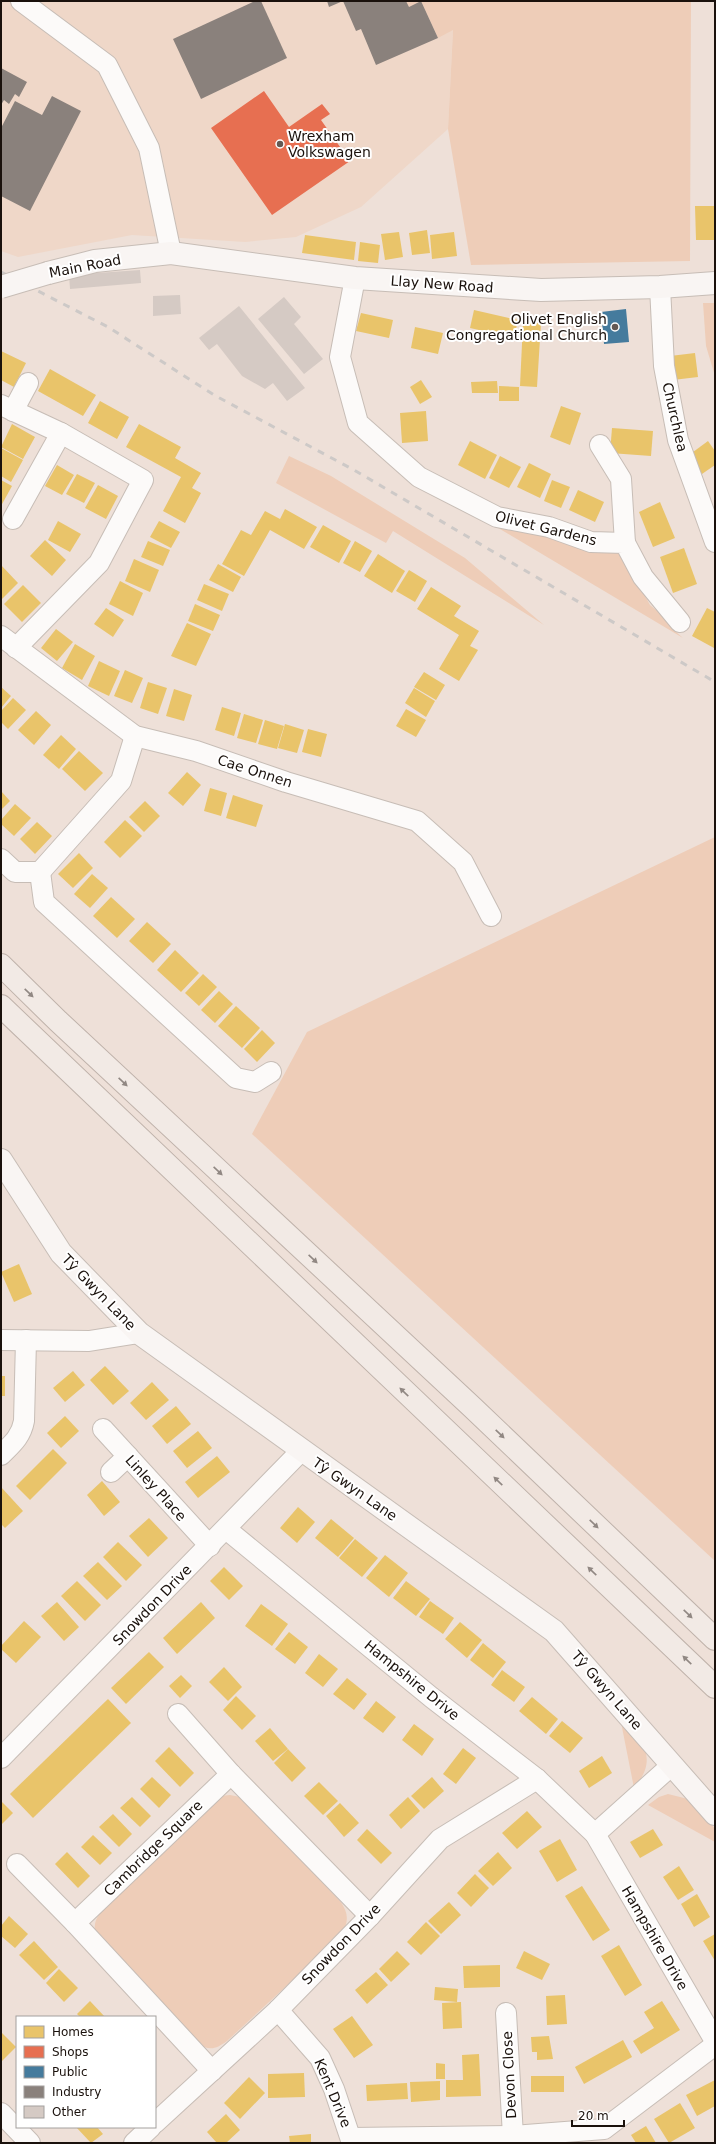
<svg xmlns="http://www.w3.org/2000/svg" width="716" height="2144" viewBox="0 0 716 2144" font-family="'DejaVu Sans',sans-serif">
<rect width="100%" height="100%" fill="#eee0d8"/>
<polygon fill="#efd7c8" points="1,1 433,1 453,29 448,129 361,207 296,237 245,242 132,235 18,257 1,251"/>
<g fill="#eecdb8">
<polygon points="406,1 691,1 690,261 471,265 448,129 453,30 438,38 421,1 409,7"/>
<polygon points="703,303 715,303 715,376 706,346"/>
<polygon points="289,456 331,476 465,558 544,625 393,531 386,543 276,483"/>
<polygon points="473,513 621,552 650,605 673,624 675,631 683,638"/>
<polygon points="715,837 715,1561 252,1134 307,1032"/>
<path d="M618 1707C638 1735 662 1756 634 1788Z"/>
<polygon points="668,1794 688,1799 696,1804 715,1829 715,1842 648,1805 659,1797"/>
<path d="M230 1795 240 1797 249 1805 340 1901C351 1916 348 1927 336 1940L227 2041C216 2049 210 2051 198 2044L95 1934C94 1924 95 1919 102 1911L213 1802 221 1796Z"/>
</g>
<g fill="#e9c46a">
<polygon points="695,206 715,206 715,240 696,240"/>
<polygon points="427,230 430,253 412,255 409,233"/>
<polygon points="399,232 403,257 385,260 381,234"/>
<polygon points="454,232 457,256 432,259 430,235"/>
<polygon points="305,235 356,242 354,260 302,253"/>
<polygon points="360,242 380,245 378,263 358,261"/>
<polygon points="474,310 518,320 514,338 470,328"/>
<polygon points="361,313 393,320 389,338 356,331"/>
<polygon points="523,322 541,323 537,387 520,386"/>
<polygon points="415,327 443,333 438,354 411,348"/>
<polygon points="1,351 26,363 14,387 1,380"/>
<polygon points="695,353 698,377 673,380 670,356"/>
<polygon points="50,369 96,395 83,416 38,391"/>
<polygon points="421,380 432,397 420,404 410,387"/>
<polygon points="497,381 498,393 472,393 471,382"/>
<polygon points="499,386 519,387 519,401 499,401"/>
<polygon points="100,401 129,417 117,439 88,423"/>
<polygon points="561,406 581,413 570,445 550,437"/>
<polygon points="426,411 428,441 402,443 400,413"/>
<polygon points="12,424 35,437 23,459 1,447"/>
<polygon points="139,424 181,447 175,458 201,473 192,488 201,493 185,523 163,511 181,477 126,447"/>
<polygon points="612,428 653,431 651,456 610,453"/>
<polygon points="470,441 497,455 485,479 458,465"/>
<polygon points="708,441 715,451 715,465 702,474 689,455"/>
<polygon points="1,448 23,460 11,482 1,476"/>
<polygon points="500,456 521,467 509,488 489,478"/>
<polygon points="529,463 551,474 540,498 517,487"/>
<polygon points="57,465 74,475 62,495 45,486"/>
<polygon points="77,474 95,483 84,503 66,494"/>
<polygon points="1,480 12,486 1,506"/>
<polygon points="552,480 570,487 561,508 544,501"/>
<polygon points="98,485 118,496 106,519 85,508"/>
<polygon points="578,490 604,502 595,522 569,510"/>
<polygon points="660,502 675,538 653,547 639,512"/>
<polygon points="285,509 317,527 304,549 270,530 244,576 222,564 241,530 251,535 265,511 280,519"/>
<polygon points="58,521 81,534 70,552 48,540"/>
<polygon points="159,521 180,532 171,548 150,537"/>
<polygon points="323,525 351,541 339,563 310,547"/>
<polygon points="45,540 66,560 52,576 30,556"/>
<polygon points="148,541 170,550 163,566 141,557"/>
<polygon points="355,541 372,551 360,572 343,563"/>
<polygon points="684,548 697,584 673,593 660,557"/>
<polygon points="378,554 405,571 392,593 364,576"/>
<polygon points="134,559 159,570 150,592 125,581"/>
<polygon points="218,564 241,577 233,592 209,580"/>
<polygon points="1,565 18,583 1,600"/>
<polygon points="409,570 427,581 415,602 396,591"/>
<polygon points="120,581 143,593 133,616 109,604"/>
<polygon points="204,584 229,594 222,611 197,600"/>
<polygon points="23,585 41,603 22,622 4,604"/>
<polygon points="431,587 461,606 454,616 479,631 470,646 478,650 459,681 439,669 459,635 417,609"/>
<polygon points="195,604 220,615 213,631 188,621"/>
<polygon points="106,608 124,620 113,637 94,624"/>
<polygon points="707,608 715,612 714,648 692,636"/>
<polygon points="187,623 211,634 196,666 171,656"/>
<polygon points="56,629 73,642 57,661 41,648"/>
<polygon points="75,644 95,656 82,680 62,668"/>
<polygon points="99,661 120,671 109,696 88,686"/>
<polygon points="125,670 143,678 132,703 114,696"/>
<polygon points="424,672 445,685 436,700 414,687"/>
<polygon points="148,682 167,688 158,714 140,708"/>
<polygon points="1,687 11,696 1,708"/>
<polygon points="414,688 435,701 426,717 405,703"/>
<polygon points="174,689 192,695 184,721 166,716"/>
<polygon points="13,698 26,710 8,729 1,722 1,711"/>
<polygon points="222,707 241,713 234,736 215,730"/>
<polygon points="406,709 426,720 416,737 396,726"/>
<polygon points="36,711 51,725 34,745 18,730"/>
<polygon points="244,714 263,720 256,743 237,738"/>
<polygon points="265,720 284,726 277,749 258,744"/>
<polygon points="285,724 304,730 297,753 278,748"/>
<polygon points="308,729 327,734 321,757 302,752"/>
<polygon points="61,735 76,749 59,769 43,755"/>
<polygon points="79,751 103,773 85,791 62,769"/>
<polygon points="187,772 201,785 183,806 168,793"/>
<polygon points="210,788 227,793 221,816 204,811"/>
<polygon points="1,791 10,801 1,810"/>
<polygon points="233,795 263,805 256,827 226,818"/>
<polygon points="145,801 160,816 144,832 129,817"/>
<polygon points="15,804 31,818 14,836 1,824 1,820"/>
<polygon points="125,820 142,836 120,858 104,842"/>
<polygon points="37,822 52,836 35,854 20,839"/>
<polygon points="79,853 93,868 73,888 58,874"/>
<polygon points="92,874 108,888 90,908 74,894"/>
<polygon points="111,897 135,919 117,938 93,916"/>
<polygon points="147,922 171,944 153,963 129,941"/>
<polygon points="175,950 199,973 181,992 157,970"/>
<polygon points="203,974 217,987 199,1006 185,993"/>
<polygon points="219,991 233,1004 215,1023 201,1010"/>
<polygon points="236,1006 260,1028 242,1048 218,1026"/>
<polygon points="262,1030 275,1043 257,1062 244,1049"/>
<polygon points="19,1264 32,1294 14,1302 1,1272"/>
<polygon points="105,1366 129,1391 113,1405 90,1380"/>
<polygon points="73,1371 85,1385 65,1402 53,1388"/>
<rect x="1" y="1376" width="4" height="20"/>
<polygon points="152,1382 169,1400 146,1420 130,1403"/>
<polygon points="176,1406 191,1424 167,1444 152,1426"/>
<polygon points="65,1416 79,1431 61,1448 47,1433"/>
<polygon points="198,1431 212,1448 187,1468 173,1451"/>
<polygon points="53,1449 67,1463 30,1500 16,1486"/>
<polygon points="217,1456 230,1472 198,1498 185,1482"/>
<polygon points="102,1481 120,1502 104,1516 87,1495"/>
<polygon points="1,1487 23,1511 5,1528 1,1524"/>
<polygon points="298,1507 315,1522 297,1543 280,1528"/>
<polygon points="149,1518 168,1538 148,1557 129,1536"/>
<polygon points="331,1519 354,1538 338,1557 315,1538"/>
<polygon points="355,1539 378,1558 362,1577 339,1558"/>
<polygon points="118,1542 142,1565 126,1581 103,1557"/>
<polygon points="385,1555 408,1573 389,1597 366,1578"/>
<polygon points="98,1562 122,1586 107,1600 83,1576"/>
<polygon points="224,1567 243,1586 229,1600 210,1581"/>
<polygon points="77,1581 101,1605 85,1621 61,1596"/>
<polygon points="406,1581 430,1599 416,1616 393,1598"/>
<polygon points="430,1601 454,1618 443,1634 419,1617"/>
<polygon points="57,1602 79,1627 64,1641 41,1616"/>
<polygon points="201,1602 215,1618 177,1654 163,1638"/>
<polygon points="261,1604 288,1624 272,1646 245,1626"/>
<polygon points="24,1621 41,1637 16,1663 1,1649 1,1646"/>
<polygon points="460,1622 482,1640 467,1658 445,1639"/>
<polygon points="289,1632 308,1647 295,1664 275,1649"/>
<polygon points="483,1643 506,1662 493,1678 470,1660"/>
<polygon points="149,1652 164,1667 126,1704 111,1688"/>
<polygon points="319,1654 338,1669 323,1687 305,1673"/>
<polygon points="224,1667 242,1687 228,1701 209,1682"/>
<polygon points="502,1670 525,1687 514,1702 491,1685"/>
<polygon points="181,1675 192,1686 180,1698 169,1686"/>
<polygon points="347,1678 367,1694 354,1710 333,1694"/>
<polygon points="236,1696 256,1716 242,1730 223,1710"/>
<polygon points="532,1697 558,1719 546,1734 519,1711"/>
<polygon points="108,1699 131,1723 33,1818 10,1794"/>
<polygon points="376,1701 396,1717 383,1733 363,1718"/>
<polygon points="562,1721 583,1738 570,1753 549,1736"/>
<polygon points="414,1724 434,1739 422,1756 402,1740"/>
<polygon points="270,1728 288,1749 273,1761 255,1741"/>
<polygon points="169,1747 194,1773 180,1787 155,1761"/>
<polygon points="463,1748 476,1758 456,1784 443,1774"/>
<polygon points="288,1749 306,1768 292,1782 274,1763"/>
<polygon points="602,1756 612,1773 589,1788 579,1771"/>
<polygon points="152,1777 171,1795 159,1808 140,1789"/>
<polygon points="432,1777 444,1791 424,1809 411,1796"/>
<polygon points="319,1782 338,1801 323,1815 304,1796"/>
<polygon points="132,1797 151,1816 140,1827 120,1808"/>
<polygon points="408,1797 420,1811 401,1829 389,1815"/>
<polygon points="1,1801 13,1813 1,1825"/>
<polygon points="340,1803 359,1823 344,1837 326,1816"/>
<polygon points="527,1811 542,1827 517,1849 502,1833"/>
<polygon points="113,1814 132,1834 119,1847 99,1827"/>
<polygon points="367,1829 392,1853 381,1864 357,1840"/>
<polygon points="653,1829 663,1845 640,1858 630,1842"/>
<polygon points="93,1835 112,1853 100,1865 81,1847"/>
<polygon points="560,1839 577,1870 557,1882 539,1851"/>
<polygon points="67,1852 90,1876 78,1888 55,1864"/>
<polygon points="498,1852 512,1868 493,1886 478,1871"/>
<polygon points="679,1866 694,1890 678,1900 663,1877"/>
<polygon points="475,1874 489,1888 471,1907 457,1893"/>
<polygon points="582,1886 610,1930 593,1941 565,1896"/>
<polygon points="697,1894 710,1917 694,1927 681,1904"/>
<polygon points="449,1902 461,1915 441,1934 428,1921"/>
<polygon points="9,1916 28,1934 15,1948 1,1936 1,1926"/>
<polygon points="426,1922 440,1936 421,1955 407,1942"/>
<polygon points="715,1934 715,1961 703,1941"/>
<polygon points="34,1941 58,1967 44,1980 19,1955"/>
<polygon points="619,1945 642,1985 625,1996 601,1956"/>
<polygon points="397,1951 410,1964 391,1982 379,1969"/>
<polygon points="524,1951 550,1964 542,1980 516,1968"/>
<polygon points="500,1965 500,1987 464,1988 463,1966"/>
<polygon points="59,1969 78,1988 64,2002 46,1983"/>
<polygon points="376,1972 388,1985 367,2004 355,1990"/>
<polygon points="435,1987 458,1989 457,2002 434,2000"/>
<polygon points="565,1995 567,2024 547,2025 546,1996"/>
<polygon points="90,2001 105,2017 80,2017 77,2014"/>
<polygon points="662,2001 680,2030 641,2054 633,2041 654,2028 644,2012"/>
<polygon points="461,2002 462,2028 443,2029 442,2003"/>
<polygon points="352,2016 373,2045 354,2058 333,2029"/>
<polygon points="1,2032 16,2047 1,2062"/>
<polygon points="549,2036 553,2059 537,2060 537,2052 532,2052 531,2037"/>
<polygon points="623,2040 632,2057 584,2084 575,2067"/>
<polygon points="479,2054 481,2096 446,2097 446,2080 463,2080 462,2055"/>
<polygon points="436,2063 445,2064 445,2079 436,2079"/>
<polygon points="304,2073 305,2097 268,2098 268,2074"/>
<rect x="531" y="2076" width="33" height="16"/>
<polygon points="249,2077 265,2093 240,2119 224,2103"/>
<polygon points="715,2080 715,2106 697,2116 686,2095"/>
<polygon points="440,2081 440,2100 411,2102 410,2082"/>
<polygon points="407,2083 408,2099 367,2101 366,2085"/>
<polygon points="680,2103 695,2128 669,2143 654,2119"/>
<polygon points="226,2114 240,2130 226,2143 217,2143 207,2132"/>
<polygon points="646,2126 656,2143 636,2143 631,2135"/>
<polygon points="76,2127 97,2127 103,2134 91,2143"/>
<polygon points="311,2134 311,2143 290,2143 289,2136"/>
</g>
<polygon fill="#e76f51" points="264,91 289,127 322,104 330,114 321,120 350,161 272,215 211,128"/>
<polygon fill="#457b9d" points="626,309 629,342 604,344 601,312"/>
<g fill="#8a817c">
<polygon points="255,1 261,1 287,58 201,99 173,39"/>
<polygon points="327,1 406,1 409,7 421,1 438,38 376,65 361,29 356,31 343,1 329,7"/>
<polygon points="1,68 27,82 19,97 15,94 9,104 4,100 1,105"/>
<polygon points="52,96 81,111 30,211 1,196 1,128 15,101 42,115"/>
</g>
<g fill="#d5cac4">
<polygon points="140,270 141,283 70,289 69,275"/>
<polygon points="180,295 181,314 153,316 153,296"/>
<polygon points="284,297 301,317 294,324 323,359 304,374 258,319"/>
<polygon points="239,306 305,388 287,401 273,383 265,389 242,376 217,344 209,350 199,338"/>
</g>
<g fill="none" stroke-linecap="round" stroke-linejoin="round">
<defs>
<g id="street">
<polyline points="21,1 107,65 149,148 171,253"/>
<polyline points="355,278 340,357 358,423 419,477 497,517 549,527 591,542 625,543 643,577 680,622"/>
<polyline points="660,287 664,366 678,440 715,542"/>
<polyline points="1,405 61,433 143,480 99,563 16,648"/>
<polyline points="13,411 28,383"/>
<polyline points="600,445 621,479 625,543"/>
<polyline points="13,519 61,433"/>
<polyline points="1,636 135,736 196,751 286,782 417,821 463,862 491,916"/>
<polyline points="1,859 15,872 40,872 121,781 135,736"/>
<polyline points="40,872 44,902 236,1078 255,1082 271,1072"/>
<polyline points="1,1340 89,1341 139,1333"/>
<polyline points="103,1429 210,1546"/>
<path d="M1 1455C12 1444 21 1437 24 1421L26 1340"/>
<polyline points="111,1472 128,1456"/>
<polyline points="226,1529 431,1697 537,1779 595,1834 715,2041"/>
<polyline points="178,1714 231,1774 370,1916"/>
<polyline points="1,1758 301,1451"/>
<polyline points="595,1834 672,1765"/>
<polyline points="17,1864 75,1923 212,2071"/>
<polyline points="75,1923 231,1774"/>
<polyline points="278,2010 320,2058 334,2089 352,2143"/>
<polyline points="506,2013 513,2136"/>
<polyline points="1,2113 30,2143"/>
<polyline points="155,2123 278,2010 370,1916 440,1839 537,1779"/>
<polyline points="351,2138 513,2136 604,2129 715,2045"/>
<polyline points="134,2143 151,2127"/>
</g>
<g id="secondary">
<polyline points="48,273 95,261 171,253 355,278 541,290 660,287 715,283"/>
<polyline points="1,1160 61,1253 139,1333 554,1631 715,1814"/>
</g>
<g id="highway">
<polyline points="1,965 58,1021 472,1407 715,1639"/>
<polyline points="1,1006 715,1687"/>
</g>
</defs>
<use href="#street" stroke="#c7bdb6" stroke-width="22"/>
<use href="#secondary" stroke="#c7bdb6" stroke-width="24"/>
<use href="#highway" stroke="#bfb2aa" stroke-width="24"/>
<use href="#street" stroke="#fcfaf9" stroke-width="20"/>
<use href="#secondary" stroke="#f9f5f3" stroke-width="22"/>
<use href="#highway" stroke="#f2eae5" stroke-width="22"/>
<polyline stroke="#cdc9c7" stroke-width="3" stroke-dasharray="7 7" stroke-linecap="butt" points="1,272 108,327 214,395 354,470 715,682"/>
<defs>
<polyline id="secondary-bridge" points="1,287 48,273"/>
</defs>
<use href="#secondary-bridge" stroke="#c7bdb6" stroke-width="24" stroke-linecap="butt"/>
<use href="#secondary-bridge" stroke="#f9f5f3" stroke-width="22"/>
</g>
<defs><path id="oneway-solid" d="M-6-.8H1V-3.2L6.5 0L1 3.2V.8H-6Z"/></defs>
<g fill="#918883">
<use href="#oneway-solid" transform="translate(29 993) rotate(44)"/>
<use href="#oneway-solid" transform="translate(123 1082) rotate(43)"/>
<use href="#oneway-solid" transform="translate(218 1171) rotate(43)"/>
<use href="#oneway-solid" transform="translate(313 1259) rotate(43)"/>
<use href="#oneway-solid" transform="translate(404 1392) rotate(-136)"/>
<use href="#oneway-solid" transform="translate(500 1434) rotate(44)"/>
<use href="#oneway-solid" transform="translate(498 1481) rotate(-136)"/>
<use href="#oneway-solid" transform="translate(594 1524) rotate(44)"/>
<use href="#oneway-solid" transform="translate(592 1571) rotate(-136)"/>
<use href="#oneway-solid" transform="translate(688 1614) rotate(44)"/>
<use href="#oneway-solid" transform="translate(687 1660) rotate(-136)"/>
</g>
<g fill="#645953" stroke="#fff" stroke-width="1.5">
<circle cx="280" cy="144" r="4"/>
<circle cx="615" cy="327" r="4"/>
</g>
<g text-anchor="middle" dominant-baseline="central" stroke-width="4" stroke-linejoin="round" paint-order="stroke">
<g font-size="14" fill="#1a110c" stroke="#fff" text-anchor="start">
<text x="288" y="136">Wrexham<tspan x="288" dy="16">Volkswagen</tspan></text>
<text x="607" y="319" text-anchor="end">Olivet English<tspan x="607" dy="16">Congregational Church</tspan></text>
</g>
<g font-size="14" fill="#1a110c" stroke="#fff">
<text transform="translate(85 266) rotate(-11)">Main Road</text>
<text transform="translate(442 284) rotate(4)">Llay New Road</text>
<text transform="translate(675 417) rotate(77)">Churchlea</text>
<text transform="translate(546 528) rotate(14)">Olivet Gardens</text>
<text transform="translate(255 771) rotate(18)">Cae Onnen</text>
<text transform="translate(99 1292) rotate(46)">Tŷ Gwyn Lane</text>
<text transform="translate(156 1488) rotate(48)">Linley Place</text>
<text transform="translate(355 1489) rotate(35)">Tŷ Gwyn Lane</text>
<text transform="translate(152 1605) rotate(-46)">Snowdon Drive</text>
<text transform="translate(412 1680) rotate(39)">Hampshire Drive</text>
<text transform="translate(607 1690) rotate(49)">Tŷ Gwyn Lane</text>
<text transform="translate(153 1848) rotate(-44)">Cambridge Square</text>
<text transform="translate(655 1938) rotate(60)">Hampshire Drive</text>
<text transform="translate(341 1944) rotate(-46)">Snowdon Drive</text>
<text transform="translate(509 2075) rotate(-93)">Devon Close</text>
<text transform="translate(333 2093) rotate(67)">Kent Drive</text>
</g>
</g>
<rect width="716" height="2144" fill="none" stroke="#1a110c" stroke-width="4"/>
<rect x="16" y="2016" width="140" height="112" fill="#ffffff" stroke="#a3a09e"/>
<rect x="24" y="2026" width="20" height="12" fill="#e9c46a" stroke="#a3a09e"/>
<text x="52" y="2036" font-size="12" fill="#1a110c">Homes</text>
<rect x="24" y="2046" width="20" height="12" fill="#e76f51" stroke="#a3a09e"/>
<text x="52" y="2056" font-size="12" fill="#1a110c">Shops</text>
<rect x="24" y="2066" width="20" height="12" fill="#457b9d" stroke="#a3a09e"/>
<text x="52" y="2076" font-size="12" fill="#1a110c">Public</text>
<rect x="24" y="2086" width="20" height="12" fill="#8a817c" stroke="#a3a09e"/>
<text x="52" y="2096" font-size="12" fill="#1a110c">Industry</text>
<rect x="24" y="2106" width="20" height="12" fill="#d5cac4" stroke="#a3a09e"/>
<text x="52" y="2116" font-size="12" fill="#1a110c">Other</text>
<path d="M572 2120v6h52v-6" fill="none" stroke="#1a110c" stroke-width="2"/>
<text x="578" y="2120" font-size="12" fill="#1a110c" stroke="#ffffff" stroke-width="3" paint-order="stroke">20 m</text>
</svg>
